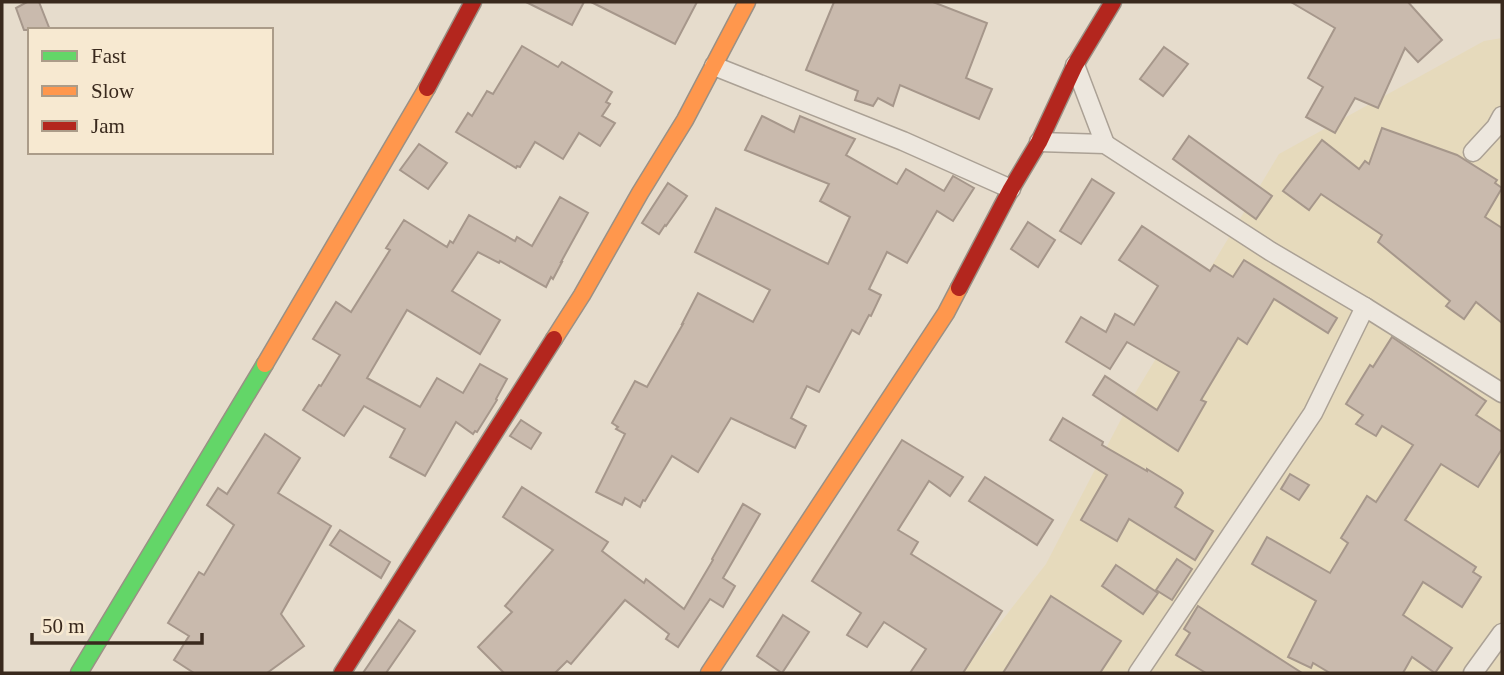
<svg xmlns="http://www.w3.org/2000/svg" width="1504" height="675" viewBox="0 0 1504 675" font-family="Georgia,serif">
<rect width="100%" height="100%" fill="#e6dccc"/>
<polygon fill="#e6dabc" points="1502,38 1502,673 961,673 1046,564 1131,400 1279,154 1484,41"/>
<g fill="#c9baad" stroke="#a6978b" stroke-width="2">
<polygon points="27,2 39,2 50,30 24,30 16,8"/>
<polygon points="526,2 584,2 572,25"/>
<polygon points="591,2 697,2 675,44"/>
<polygon points="834,2 933,2 987,23 966,78 992,89 979,119 900,85 893,106 878,98 873,106 855,100 858,91 806,70"/>
<polygon points="1291,2 1408,2 1442,40 1418,62 1405,48 1378,108 1355,98 1335,133 1306,117 1323,87 1308,78 1335,28"/>
<polygon points="522,46 558,67 562,62 612,92 606,102 610,104 602,116 615,123 600,146 579,133 563,159 535,142 520,167 517,166 516,168 456,132 468,113 472,116 487,91 493,94"/>
<polygon points="1164,47 1188,64 1163,96 1140,79"/>
<polygon points="762,116 794,132 800,116 855,139 846,155 897,184 906,169 944,191 953,176 974,188 953,221 937,211 907,263 887,252 869,289 881,295 871,316 869,315 859,334 852,330 819,392 807,386 791,418 806,426 795,448 731,418 698,472 672,456 645,501 643,500 640,507 625,498 622,505 596,492 625,434 616,429 618,427 612,423 635,381 647,387 683,324 682,324 698,293 753,322 770,290 695,252 716,208 828,264 850,217 820,201 829,184 745,150"/>
<polygon points="1382,128 1457,155 1497,180 1495,183 1502,188 1485,217 1502,228 1502,323 1476,302 1464,319 1446,306 1450,301 1378,242 1382,235 1321,194 1309,210 1283,191 1322,140 1359,169 1365,161 1369,164"/>
<polygon points="1189,136 1272,196 1256,219 1173,159"/>
<polygon points="419,144 447,163 428,189 400,170"/>
<polygon points="1092,179 1114,193 1081,244 1060,231"/>
<polygon points="668,183 687,196 666,226 665,225 659,234 642,223"/>
<polygon points="560,197 588,213 561,262 562,262 553,279 551,277 546,287 500,261 499,263 478,252 452,291 500,320 480,354 407,310 367,378 420,407 437,378 463,393 480,364 507,379 496,399 497,400 477,432 475,431 473,434 456,422 425,476 390,457 405,429 364,406 344,436 303,410 319,385 321,386 340,355 313,339 336,302 351,312 390,250 386,248 404,220 447,247 450,241 453,243 469,215 515,241 517,237 532,246"/>
<polygon points="1028,222 1055,240 1038,267 1011,249"/>
<polygon points="1142,226 1210,271 1214,265 1233,277 1244,260 1337,318 1328,333 1274,299 1247,344 1238,338 1201,400 1206,402 1178,451 1093,395 1105,376 1157,410 1179,372 1127,342 1110,369 1066,342 1081,317 1106,332 1115,314 1134,325 1158,286 1119,260"/>
<polygon points="1392,337 1486,401 1476,415 1502,432 1502,449 1478,487 1441,464 1405,520 1476,567 1473,572 1481,577 1462,607 1423,582 1403,615 1452,648 1435,673 1412,657 1403,673 1330,673 1313,663 1311,668 1288,657 1316,601 1252,564 1267,537 1330,573 1348,543 1341,538 1367,496 1376,502 1413,445 1382,426 1376,436 1356,424 1363,415 1346,404 1370,365 1373,367"/>
<polygon points="1063,418 1103,442 1102,445 1147,471 1147,469 1181,490 1183,493 1175,507 1213,531 1195,560 1129,519 1117,541 1081,520 1107,475 1050,440"/>
<polygon points="521,420 541,433 531,449 510,436"/>
<polygon points="265,434 300,458 278,493 331,526 281,614 304,646 267,673 194,673 174,660 189,636 168,623 199,572 204,575 234,525 207,505 218,488 227,494"/>
<polygon points="902,440 963,477 950,496 929,481 898,530 918,542 911,554 1002,611 963,673 910,673 926,649 884,622 867,647 847,635 861,613 812,581"/>
<polygon points="1290,474 1309,485 1299,500 1281,489"/>
<polygon points="985,477 1053,520 1037,545 969,501"/>
<polygon points="522,487 608,542 602,551 644,583 646,579 684,609 713,560 712,559 743,504 760,514 723,578 735,586 723,607 710,599 678,647 666,639 669,634 625,600 571,664 567,661 555,673 504,673 478,647 512,612 505,606 553,550 503,517"/>
<polygon points="340,530 390,562 381,578 330,545"/>
<polygon points="1177,559 1192,569 1172,600 1156,590"/>
<polygon points="1116,565 1158,593 1143,614 1102,586"/>
<polygon points="1051,596 1121,641 1100,673 1003,673"/>
<polygon points="1198,606 1218,619 1302,673 1206,673 1176,655 1190,633 1184,629"/>
<polygon points="783,615 809,632 782,673 757,656"/>
<polygon points="399,620 415,631 386,673 363,673"/>
</g>
<g fill="none" stroke-linecap="round" stroke-linejoin="round">
<defs>
<g id="street">
<polyline points="1075,65 1105,144"/>
<polyline points="714,66 903,141 1011,189"/>
<polyline points="1039,142 1105,144 1270,251 1365,307 1502,393"/>
<polyline points="1473,152 1496,127 1502,116"/>
<polyline points="1138,673 1313,413 1365,307"/>
<polyline points="1473,673 1502,633"/>
</g>
<polyline id="fast" points="79,673 265,364"/>
<g id="slow">
<polyline points="554,339 582,295 640,193 685,120 747,2"/>
<polyline points="265,364 427,88"/>
<polyline points="709,673 946,313 959,288"/>
</g>
<g id="jam">
<polyline points="427,88 473,2"/>
<polyline points="959,288 1011,189 1039,142 1075,65 1113,2"/>
<polyline points="342,673 554,339"/>
</g>
</defs>
<use href="#street" stroke="#aba195" stroke-width="21"/>
<use href="#fast" stroke="#9a9085" stroke-width="19"/>
<use href="#slow" stroke="#9a9085" stroke-width="19"/>
<use href="#jam" stroke="#9a9085" stroke-width="19"/>
<use href="#street" stroke="#ede7de" stroke-width="18"/>
<use href="#fast" stroke="#63d668" stroke-width="16"/>
<use href="#slow" stroke="#ff974d" stroke-width="16"/>
<use href="#jam" stroke="#b3261e" stroke-width="16"/>
</g>
<rect width="1504" height="675" fill="none" stroke="#39291d" stroke-width="7"/>
<rect x="28" y="28" width="245" height="126" fill="#f7e9d1" stroke="#ab9c89" stroke-width="2"/>
<rect x="42" y="51" width="35" height="10" fill="#63d668" stroke="#ab9c89" stroke-width="2"/>
<text x="91" y="63" font-size="21" fill="#39291d">Fast</text>
<rect x="42" y="86" width="35" height="10" fill="#ff974d" stroke="#ab9c89" stroke-width="2"/>
<text x="91" y="98" font-size="21" fill="#39291d">Slow</text>
<rect x="42" y="121" width="35" height="10" fill="#b3261e" stroke="#ab9c89" stroke-width="2"/>
<text x="91" y="133" font-size="21" fill="#39291d">Jam</text>
<path d="M32 633v10h170v-10" fill="none" stroke="#39291d" stroke-width="3.5"/>
<text x="42" y="633" font-size="21" fill="#39291d" stroke="#f7e9d1" stroke-width="5" paint-order="stroke">50 m</text>
</svg>
